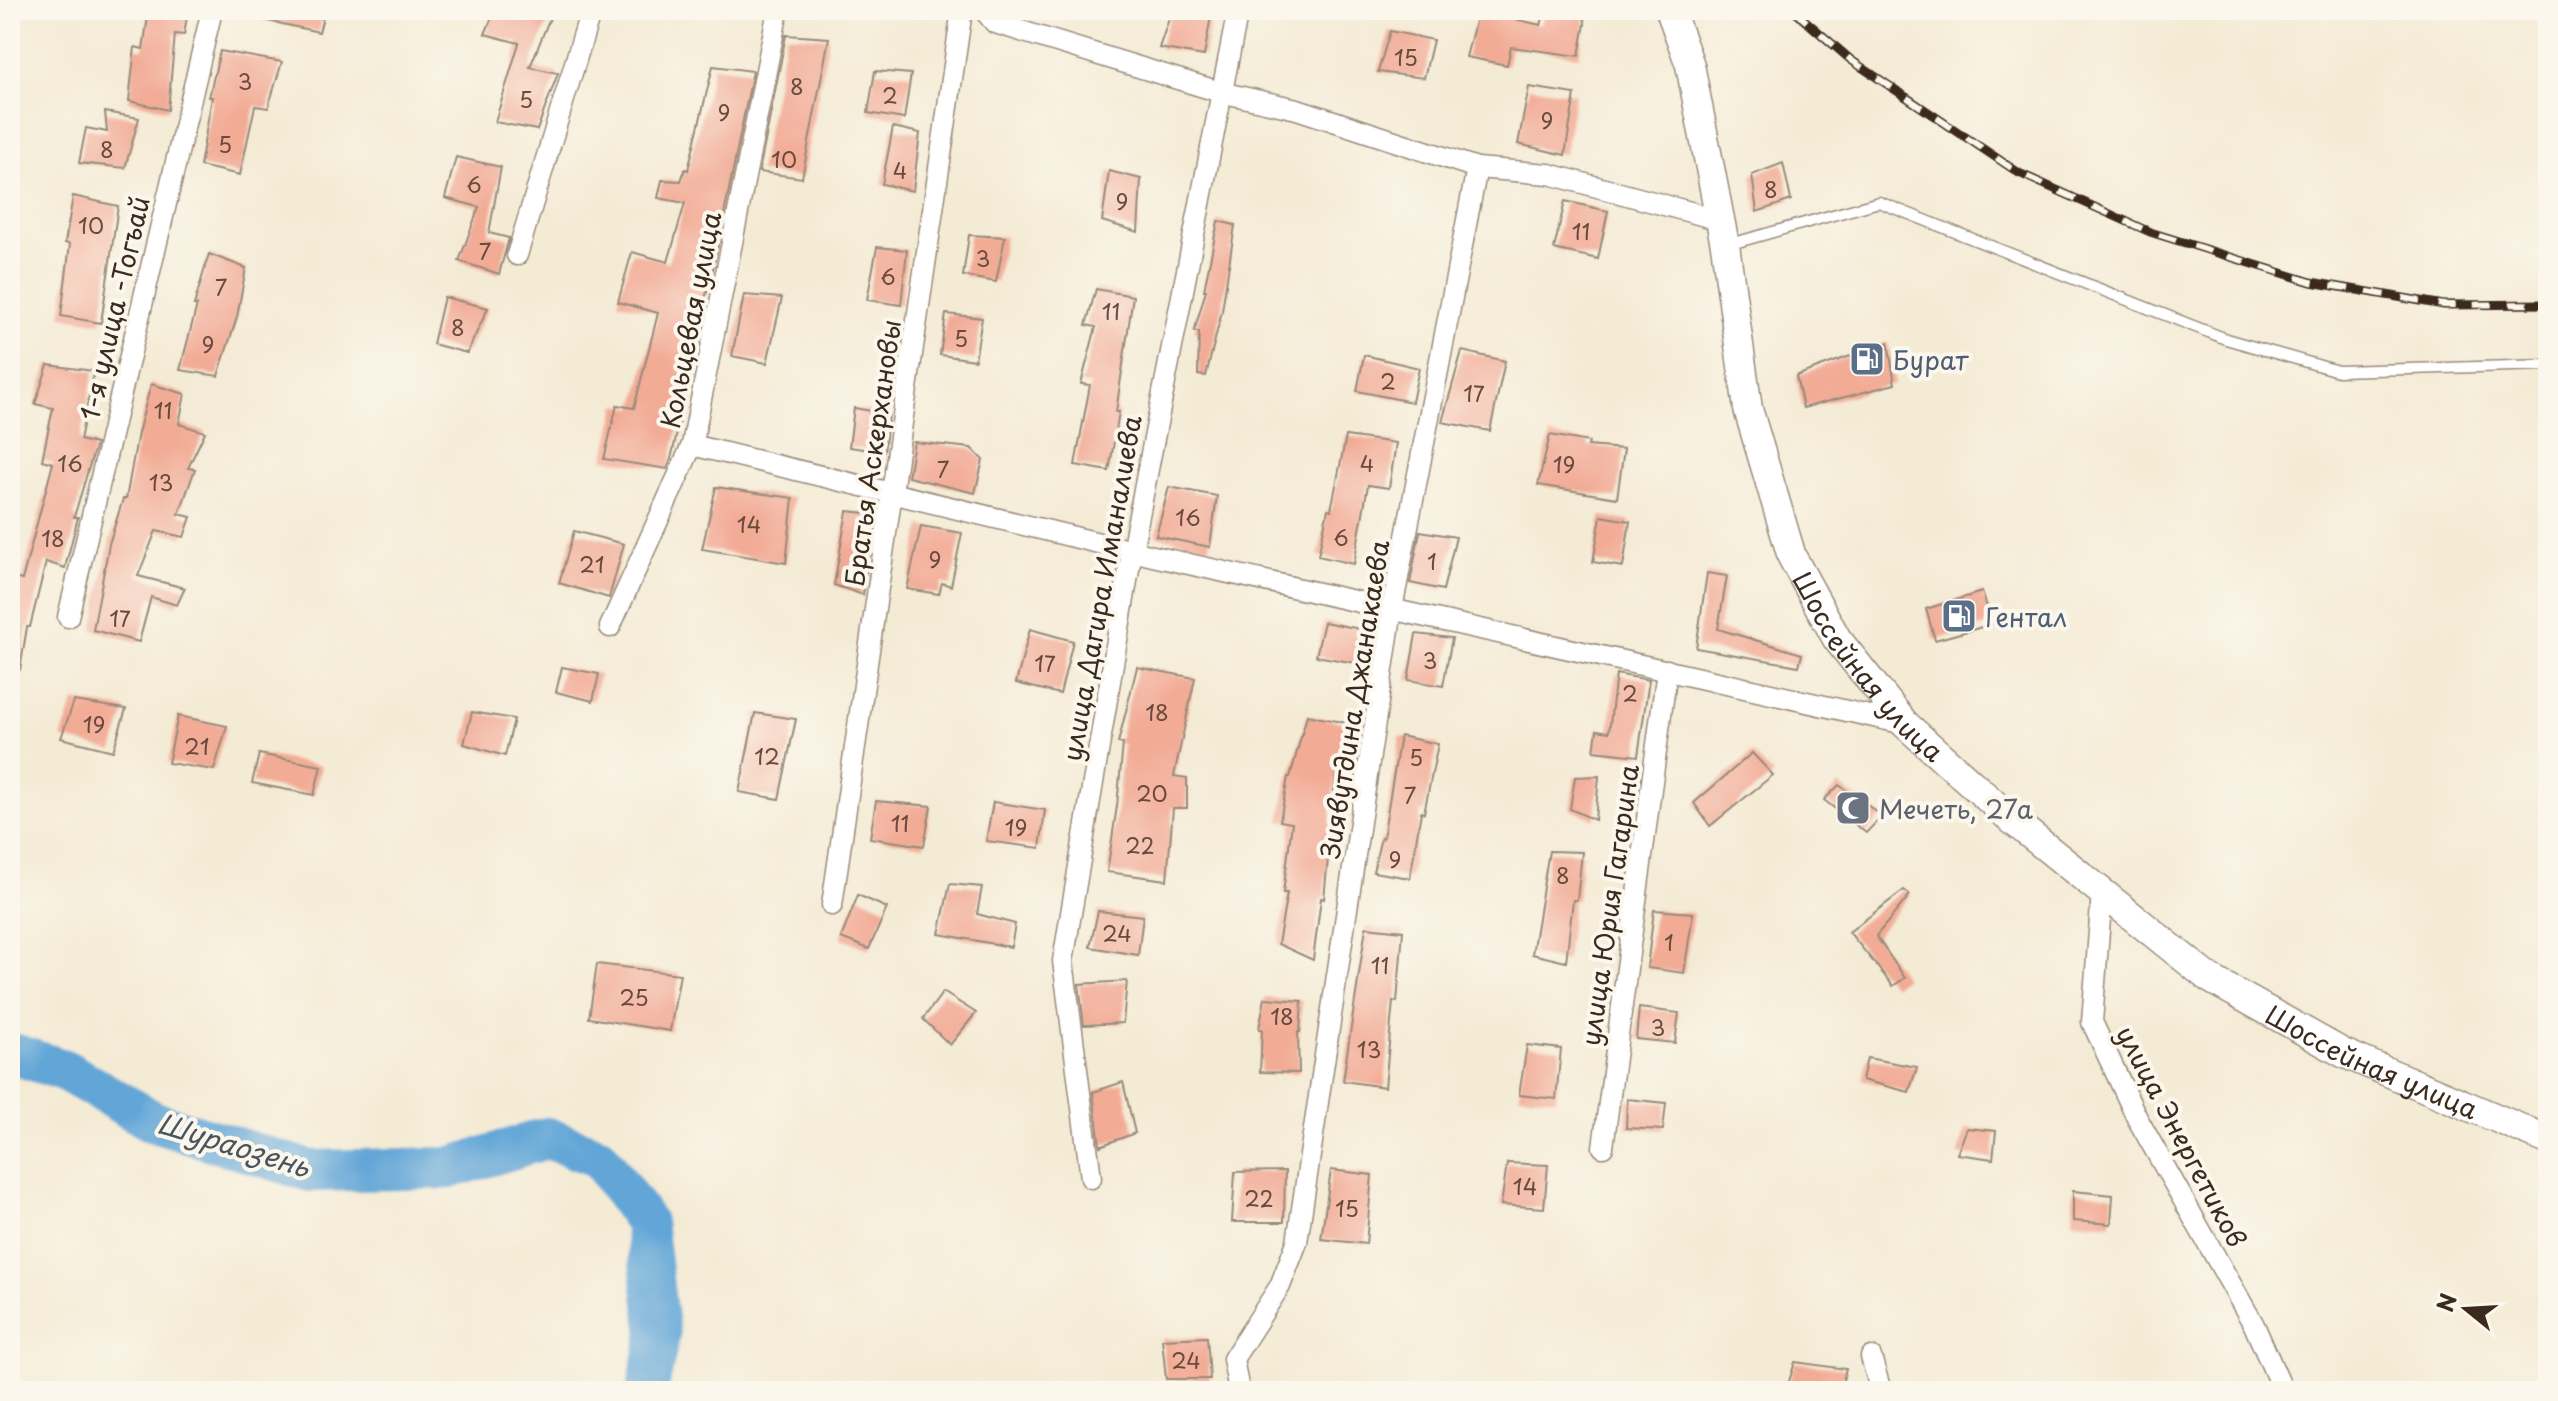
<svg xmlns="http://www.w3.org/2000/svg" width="2558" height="1401" viewBox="0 0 2558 1401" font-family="'Playpen Sans',sans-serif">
<rect width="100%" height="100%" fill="#fbf7ec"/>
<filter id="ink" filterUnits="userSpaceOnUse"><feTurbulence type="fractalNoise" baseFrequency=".0125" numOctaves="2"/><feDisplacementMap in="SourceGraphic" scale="16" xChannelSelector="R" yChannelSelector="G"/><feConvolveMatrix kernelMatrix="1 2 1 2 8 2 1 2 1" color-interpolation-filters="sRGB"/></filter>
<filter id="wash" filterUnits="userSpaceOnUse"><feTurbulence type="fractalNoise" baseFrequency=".006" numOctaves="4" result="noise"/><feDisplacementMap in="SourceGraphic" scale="32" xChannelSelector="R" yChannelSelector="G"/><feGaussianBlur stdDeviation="1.8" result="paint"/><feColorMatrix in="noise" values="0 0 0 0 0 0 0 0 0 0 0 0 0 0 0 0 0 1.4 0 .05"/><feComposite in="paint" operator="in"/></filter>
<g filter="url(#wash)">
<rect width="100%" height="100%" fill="#f4ebd5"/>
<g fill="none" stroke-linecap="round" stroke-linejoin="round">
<polyline stroke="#62a6d7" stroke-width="42" points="10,1053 64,1070 154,1122 310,1171 449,1168 547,1138 599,1157 645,1222 659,1335 647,1391"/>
</g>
<g id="blocks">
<g fill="#f2ac96">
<polygon points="149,10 188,10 184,35 175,34 168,110 129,101 135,47 143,49"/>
<polygon points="256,10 325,10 319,32 255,18"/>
<polygon points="495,10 553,10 530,67 558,73 537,130 495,122 519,43 485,34"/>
<polygon points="1172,10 1212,10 1204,56 1159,48"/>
<polygon points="1545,10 1584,10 1585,24 1579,56 1511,47 1507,65 1466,57 1478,11 1541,25"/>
<polygon points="1390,31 1433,40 1424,78 1378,72"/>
<polygon points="786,35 829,38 802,178 759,172"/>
<polygon points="220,51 282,62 268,108 255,106 240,175 200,166 212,97 209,97"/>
<polygon points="713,66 753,71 712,274 691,349 696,350 671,459 667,469 604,459 617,405 634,408 658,313 618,302 632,252 668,262 685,203 658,198 662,180 681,181 685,169 688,170"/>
<polygon points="875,71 911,74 904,119 868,113"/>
<polygon points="1529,87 1575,94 1565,155 1518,144"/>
<polygon points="105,112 139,118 125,168 79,163 86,128 107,132"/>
<polygon points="893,127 920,133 913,191 882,184"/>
<polygon points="456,157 501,167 489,233 509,238 499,274 459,261 479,207 445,198"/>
<polygon points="1783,163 1791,200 1757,212 1752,175"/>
<polygon points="1109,171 1141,179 1138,232 1102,221"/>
<polygon points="73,196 118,206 101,323 61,316 70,244 65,243"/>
<polygon points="1565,201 1608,211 1598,259 1554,249"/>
<polygon points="1218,221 1235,225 1222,311 1206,376 1198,375 1199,332 1194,332 1206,290 1204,290"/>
<polygon points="969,235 1005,237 996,282 963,276"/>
<polygon points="877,247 907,250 901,305 867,300"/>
<polygon points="209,254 246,268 237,317 218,376 180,370 197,305 194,305"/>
<polygon points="1096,289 1133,296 1116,412 1119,412 1109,471 1075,465 1090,385 1081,384 1096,327 1086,325"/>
<polygon points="744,295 782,298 767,363 732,356"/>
<polygon points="444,297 488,308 467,353 433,344"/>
<polygon points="946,314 982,318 975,360 940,355"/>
<polygon points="1888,342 1895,384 1803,408 1796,376"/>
<polygon points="1462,351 1505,361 1490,431 1442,422"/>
<polygon points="1364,355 1419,368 1412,402 1357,391"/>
<polygon points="48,365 94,371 80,440 96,444 74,517 78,517 65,568 46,562 30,627 27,627 20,670 10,669 10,577 22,580 53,463 42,460 53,408 35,404"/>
<polygon points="151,384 185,394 179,424 205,432 188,468 195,469 179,514 191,517 184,537 156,531 138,576 185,588 177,605 151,597 139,642 93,630 109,544 123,499 126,499 138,433"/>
<polygon points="854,408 889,414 884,452 849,447"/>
<polygon points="1550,435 1589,442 1588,446 1624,449 1617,498 1538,485"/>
<polygon points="1346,436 1396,443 1389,488 1368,485 1354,564 1318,556 1328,509 1331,510"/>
<polygon points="914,442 971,448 983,460 975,493 908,477"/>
<polygon points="716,487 793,498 786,563 702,549"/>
<polygon points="1169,487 1217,496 1210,547 1156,536"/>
<polygon points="847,511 875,514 863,595 834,585"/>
<polygon points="1601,516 1630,521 1623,567 1593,562"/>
<polygon points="921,526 962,533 951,586 942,583 939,594 907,589"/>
<polygon points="574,531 624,544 609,598 559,583"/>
<polygon points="1420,531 1456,537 1443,590 1410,583"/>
<polygon points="1707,573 1727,576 1718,629 1802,654 1799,666 1696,648"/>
<polygon points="1982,592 1993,624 1935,640 1926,609"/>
<polygon points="1324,622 1371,631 1367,665 1316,656"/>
<polygon points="1030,629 1073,641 1060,694 1016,683"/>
<polygon points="1416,634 1452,638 1443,686 1408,680"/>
<polygon points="562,667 599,674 593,701 556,692"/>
<polygon points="1137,667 1195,678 1174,776 1187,778 1187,808 1173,808 1167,880 1107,872 1117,806 1123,744 1118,743"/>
<polygon points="1616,674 1649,680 1638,756 1594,751 1597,730 1609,732"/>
<polygon points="74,701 126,709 113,751 61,738"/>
<polygon points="472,712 514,719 505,756 464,744"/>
<polygon points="755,713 796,719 779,799 739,792"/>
<polygon points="1307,715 1351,724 1343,760 1338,759 1326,857 1328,858 1324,899 1321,898 1313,960 1278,944 1287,893 1283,893 1292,823 1280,821 1288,777 1290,777"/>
<polygon points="178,716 227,726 214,770 168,763"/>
<polygon points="1400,736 1438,744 1424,813 1421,812 1410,878 1373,872 1381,837 1383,838"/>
<polygon points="1752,753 1773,775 1710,826 1694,803"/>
<polygon points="259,754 321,766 314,795 252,783"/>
<polygon points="1599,776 1595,820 1570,809 1575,777"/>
<polygon points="1839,785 1882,816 1866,833 1824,800"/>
<polygon points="876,801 931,806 924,846 870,838"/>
<polygon points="993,802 1045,810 1040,848 986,841"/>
<polygon points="1549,851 1582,852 1577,900 1573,900 1566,962 1532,954"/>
<polygon points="950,884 982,887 977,914 1015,924 1011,947 939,934"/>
<polygon points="1904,890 1910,895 1876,936 1905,978 1893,986 1849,932"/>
<polygon points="858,895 887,908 869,949 841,938"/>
<polygon points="1654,910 1693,913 1684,973 1647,968"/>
<polygon points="1098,911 1143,916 1138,955 1090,947"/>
<polygon points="1366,927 1403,931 1397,1002 1393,1001 1385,1087 1343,1081"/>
<polygon points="597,964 680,974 670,1031 589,1018"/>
<polygon points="1127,981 1123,1023 1084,1025 1079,984"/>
<polygon points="943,992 976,1013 950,1045 923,1019"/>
<polygon points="1265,998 1302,1001 1300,1032 1298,1032 1299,1073 1260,1072 1262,1029 1259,1029"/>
<polygon points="1639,1008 1679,1013 1675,1043 1636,1039"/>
<polygon points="1527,1045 1561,1049 1556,1099 1519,1095"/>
<polygon points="1867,1058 1917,1067 1909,1092 1862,1080"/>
<polygon points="1123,1082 1135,1133 1100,1146 1093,1092"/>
<polygon points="1627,1099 1666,1103 1663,1130 1626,1128"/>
<polygon points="1967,1128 1996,1131 1993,1159 1957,1154"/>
<polygon points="1507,1163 1548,1165 1544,1208 1501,1205"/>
<polygon points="1331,1170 1372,1175 1366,1244 1321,1239"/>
<polygon points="1285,1171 1284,1222 1232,1222 1235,1172"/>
<polygon points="2073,1191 2113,1195 2111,1224 2073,1221"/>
<polygon points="1207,1337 1210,1379 1166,1379 1162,1339"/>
<polygon points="1795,1362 1846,1369 1840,1391 1786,1391"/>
</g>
</g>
</g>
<g filter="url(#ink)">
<use href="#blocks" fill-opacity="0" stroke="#988a7a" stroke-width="2"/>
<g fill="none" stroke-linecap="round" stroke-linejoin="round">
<defs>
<polyline id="service" points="1727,245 1879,202 2226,339 2338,371 2548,365"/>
<g id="minor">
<polyline points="984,10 995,23 1220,92 1297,109 1477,168 1549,174 1720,220"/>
<polyline points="517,255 591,10"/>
<polyline points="692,445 1153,556 1905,724"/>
<polyline points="68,617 212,10"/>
<polyline points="610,627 692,445 778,10"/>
<polyline points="2102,892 2092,1022 2137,1118 2254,1325 2283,1391"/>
<polyline points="832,905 962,10"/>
<polyline points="1603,1147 1667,670"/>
<polyline points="1091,1178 1063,961 1132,551 1238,10"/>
<polyline points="1871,1357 1881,1391"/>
<polyline points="1239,1391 1233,1359 1280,1286 1297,1242 1392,609 1477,168"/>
</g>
<g id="secondary">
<path id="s1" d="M1670 10 1690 65 1725 245 1748 409 1792 557 1837 639 1905 724 2012 820 2209 978 2343 1053 2548 1140"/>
</g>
</defs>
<use href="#service" stroke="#988a7a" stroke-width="13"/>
<use href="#minor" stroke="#988a7a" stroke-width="23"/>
<use href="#secondary" stroke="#988a7a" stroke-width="31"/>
<use href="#service" stroke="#fff" stroke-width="10"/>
<use href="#minor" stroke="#fff" stroke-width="20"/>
<use href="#secondary" stroke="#fff" stroke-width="28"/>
<defs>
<polyline id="rail" points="1793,10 1851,60 2019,173 2150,232 2311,282 2444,305 2548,304"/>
</defs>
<use href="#rail" stroke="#3b2a1e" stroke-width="9"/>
<use href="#rail" stroke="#fbf7ec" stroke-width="6" stroke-dasharray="18" stroke-linecap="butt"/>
</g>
</g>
<defs>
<symbol id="fuel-square" viewBox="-11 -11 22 22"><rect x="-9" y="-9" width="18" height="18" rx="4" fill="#5c6f8a" stroke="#fbf7ec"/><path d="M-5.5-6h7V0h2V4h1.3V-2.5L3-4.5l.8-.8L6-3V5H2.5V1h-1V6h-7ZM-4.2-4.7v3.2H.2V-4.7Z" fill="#fff"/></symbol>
<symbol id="mosque-square" viewBox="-11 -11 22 22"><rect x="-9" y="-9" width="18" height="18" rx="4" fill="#6b7280" stroke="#fbf7ec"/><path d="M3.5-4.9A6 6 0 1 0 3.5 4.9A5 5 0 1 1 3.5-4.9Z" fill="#fff"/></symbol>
</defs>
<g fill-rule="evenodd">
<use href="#fuel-square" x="1847" y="339" width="40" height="40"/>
<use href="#fuel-square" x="1939" y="596" width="40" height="40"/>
<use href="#mosque-square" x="1833" y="788" width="40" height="40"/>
</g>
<g text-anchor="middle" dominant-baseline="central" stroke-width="8" stroke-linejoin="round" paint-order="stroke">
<g font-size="22" fill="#694a3c">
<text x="1406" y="56">15</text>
<text x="245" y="80">3</text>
<text x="797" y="85">8</text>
<text x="890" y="94">2</text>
<text x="526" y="98">5</text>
<text x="724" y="111">9</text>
<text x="1547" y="119">9</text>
<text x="225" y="143">5</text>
<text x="107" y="148">8</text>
<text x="784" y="158">10</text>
<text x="900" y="169">4</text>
<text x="474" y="183">6</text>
<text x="1771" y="188">8</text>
<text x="1122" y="200">9</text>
<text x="91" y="224">10</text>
<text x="1581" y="230">11</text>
<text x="485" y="250">7</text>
<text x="983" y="257">3</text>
<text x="888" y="275">6</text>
<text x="221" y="286">7</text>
<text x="1111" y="310">11</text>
<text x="458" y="326">8</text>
<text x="961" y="337">5</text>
<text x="208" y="343">9</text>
<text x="1388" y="380">2</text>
<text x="1474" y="392">17</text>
<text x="163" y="409">11</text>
<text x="70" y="462">16</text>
<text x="1367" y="462">4</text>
<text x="1564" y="463">19</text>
<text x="943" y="468">7</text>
<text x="161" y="481">13</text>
<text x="1188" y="516">16</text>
<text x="749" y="523">14</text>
<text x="1341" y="536">6</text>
<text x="53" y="537">18</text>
<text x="935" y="558">9</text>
<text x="1432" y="560">1</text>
<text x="592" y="563">21</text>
<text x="120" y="617">17</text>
<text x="1430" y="659">3</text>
<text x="1045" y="662">17</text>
<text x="1630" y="692">2</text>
<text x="1157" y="711">18</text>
<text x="94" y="723">19</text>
<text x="197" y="745">21</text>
<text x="767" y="755">12</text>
<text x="1416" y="756">5</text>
<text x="1152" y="792">20</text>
<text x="1410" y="794">7</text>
<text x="900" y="822">11</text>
<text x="1016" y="826">19</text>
<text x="1140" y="844">22</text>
<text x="1395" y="858">9</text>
<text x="1563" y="874">8</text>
<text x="1117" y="932">24</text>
<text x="1669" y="941">1</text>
<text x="1380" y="964">11</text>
<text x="634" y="996">25</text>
<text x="1282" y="1015">18</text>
<text x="1658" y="1026">3</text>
<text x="1369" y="1048">13</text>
<text x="1525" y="1185">14</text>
<text x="1259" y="1197">22</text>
<text x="1347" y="1207">15</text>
<text x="1186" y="1359">24</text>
</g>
<g font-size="26" fill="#3b2a1e" stroke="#fbf7ec">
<text transform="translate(114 308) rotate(-77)">1-я улица -Тогъай</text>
<text transform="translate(690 320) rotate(-79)">Кольцевая улица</text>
<text transform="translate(872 453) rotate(-82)">Братья Аскерхановы</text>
<text transform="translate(1101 588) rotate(-80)">улица Дагира Иманалиева</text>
<text stroke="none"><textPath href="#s1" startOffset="696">Шоссейная улица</textPath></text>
<text transform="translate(1354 699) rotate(-81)">Зиявутдина Джанакаева</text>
<text transform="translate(1609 905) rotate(-82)">улица Юрия Гагарина</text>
<text stroke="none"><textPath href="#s1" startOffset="1344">Шоссейная улица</textPath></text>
<text transform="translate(2182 1136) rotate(62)">улица Энергетиков</text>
</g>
<g font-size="26" fill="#4e5e75" stroke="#fbf7ec" text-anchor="start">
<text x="1893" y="359">Бурат</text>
<text x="1985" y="616">Гентал</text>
</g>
<g font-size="26" fill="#5b616d" stroke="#fbf7ec" text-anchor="start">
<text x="1879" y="808">Мечеть, 27а</text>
</g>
<g font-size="28" font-style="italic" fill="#49555f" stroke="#fbf7ec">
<text transform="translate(234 1144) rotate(17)">Шураозень</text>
</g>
</g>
<rect width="2558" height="1401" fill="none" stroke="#fbf7ec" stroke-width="40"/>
<g transform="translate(2466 1309) rotate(288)" stroke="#fbf7ec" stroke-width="6" paint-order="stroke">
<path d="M0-6L14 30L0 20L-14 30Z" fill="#3b2a1e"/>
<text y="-12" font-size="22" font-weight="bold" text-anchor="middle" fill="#3b2a1e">N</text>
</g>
</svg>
